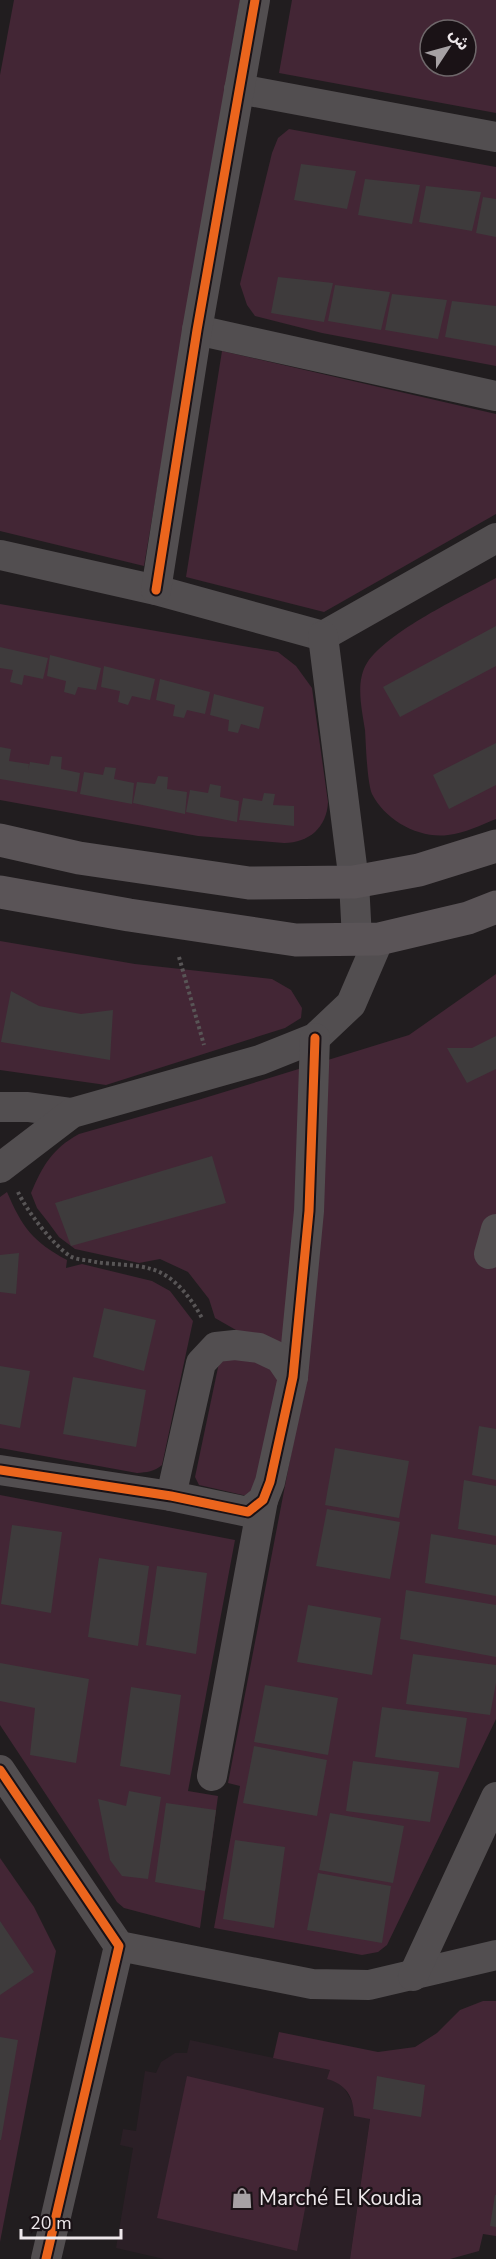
<svg xmlns="http://www.w3.org/2000/svg" width="496" height="2259" viewBox="0 0 496 2259" font-family="'Nunito Sans','Noto Sans Arabic',sans-serif">
<rect width="100%" height="100%" fill="#211d1f"/>
<polygon fill="#2b1f26" points="190,2040 330,2070 343,2086 354,2105 370,2119 350,2259 164,2259 116,2248 133,2148 120,2145 123,2129 136,2131 145,2071 156,2073 161,2062 169,2057 175,2053 187,2053"/>
<g fill="#432635" fill-rule="evenodd">
<polygon points="14,0 240,0 144,566 0,531 0,75"/>
<path d="M292 0H496V113L279 73ZM430 30H466V66H430Z"/>
<polygon points="289,129 496,167 496,366 322,333 255,316 247,305 240,284 272,153 278,138"/>
<polygon points="222,351 496,414 496,514 324,612 186,577"/>
<path d="M496 578V819C481 825 465 833 448 835 419 839 385 820 372 794 367 782 366 745 365 730 362 710 355 682 367 663 388 631 461 597 496 578Z"/>
<path d="M0 604 278 652 296 666 312 688 328 802C327 827 309 843 284 843L198 836 0 800Z"/>
<polygon points="0,941 135,964 272,979 291,990 302,1008 301,1018 285,1028 106,1085 0,1070"/>
<path d="M496 974V1719L387 1945 378 1952 362 1955 214 1928 240 1786 228 1783 307 1371 215 1318 209 1299 188 1272 160 1259 139 1263 75 1249 59 1237 48 1222 37 1208 31 1193C43 1165 52 1149 79 1134L198 1100 409 1035Z"/>
<path d="M7 1192C22 1227 33 1242 67 1260L66 1268 82 1264 152 1281 170 1291 193 1321 162 1465C154 1472 147 1472 137 1473L0 1448V1197Z"/>
<polygon points="220,1358 272,1362 280,1375 259,1483 247,1496 199,1485 195,1477"/>
<polygon points="0,1495 235,1540 188,1791 218,1796 200,1928 124,1908 117,1902 0,1725"/>
<polygon points="0,1858 34,1907 56,1951 0,2242"/>
<path d="M483 2001H496V2236L483 2234 479 2251 450 2259H350L370 2119 354 2116C354 2097 346 2084 327 2079L330 2070 273 2058 279 2032 378 2052 415 2047 437 2033 460 2010Z"/>
<polygon points="187,2076 324,2108 297,2251 157,2218"/>
</g>
<g fill="#3e3b3c">
<polygon points="301,164 356,171 347,209 294,200"/>
<polygon points="365,179 420,185 412,224 358,215"/>
<polygon points="426,186 481,192 472,231 419,222"/>
<polygon points="483,197 496,199 496,237 476,233"/>
<polygon points="278,277 333,283 324,322 271,313"/>
<polygon points="335,285 390,292 381,330 328,321"/>
<polygon points="392,294 447,300 438,339 385,330"/>
<polygon points="452,301 496,306 496,346 445,337"/>
<polygon points="496,626 496,666 400,717 383,687"/>
<polygon points="0,647 48,658 43,679 24,675 22,685 10,682 13,670 0,668"/>
<polygon points="50,655 101,668 96,690 78,687 75,695 64,692 66,681 47,676"/>
<polygon points="104,666 155,679 150,700 132,696 128,705 118,702 120,691 101,687"/>
<polygon points="160,679 210,692 205,714 187,710 184,718 173,716 175,705 156,700"/>
<polygon points="214,694 264,707 259,729 241,724 238,733 228,731 229,720 210,715"/>
<polygon points="496,743 496,785 449,809 433,775"/>
<polygon points="0,747 11,749 9,761 29,764 28,770 30,762 49,765 51,756 62,757 61,769 80,773 77,792 0,779"/>
<polygon points="105,767 116,768 114,779 134,783 132,804 80,794 84,772 103,775"/>
<polygon points="158,776 168,777 167,789 187,792 185,814 133,803 137,782 155,784"/>
<polygon points="210,784 221,786 220,797 239,801 237,822 186,812 190,790 208,793"/>
<polygon points="264,793 275,794 273,805 294,806 294,826 239,820 243,798 262,801"/>
<polygon points="11,991 39,1006 81,1014 113,1010 110,1060 1,1042"/>
<polygon points="496,1036 496,1069 467,1083 447,1048 472,1048"/>
<polygon points="212,1156 226,1203 71,1246 55,1203"/>
<polygon points="19,1253 16,1294 0,1292 0,1255"/>
<polygon points="104,1308 156,1320 144,1371 93,1357"/>
<polygon points="0,1366 30,1371 20,1428 0,1424"/>
<polygon points="73,1377 146,1390 136,1447 63,1434"/>
<polygon points="479,1426 496,1429 496,1480 472,1475"/>
<polygon points="335,1448 409,1461 399,1518 325,1505"/>
<polygon points="464,1480 496,1486 496,1536 458,1529"/>
<polygon points="327,1509 400,1522 390,1579 316,1566"/>
<polygon points="12,1525 62,1532 51,1613 1,1604"/>
<polygon points="431,1534 496,1545 496,1596 425,1583"/>
<polygon points="99,1558 149,1566 138,1646 88,1637"/>
<polygon points="157,1566 207,1573 196,1654 146,1645"/>
<polygon points="406,1590 496,1605 496,1657 400,1639"/>
<polygon points="308,1605 381,1618 372,1675 297,1662"/>
<polygon points="413,1654 496,1665 496,1683 490,1715 406,1704"/>
<polygon points="0,1663 89,1679 76,1763 30,1755 35,1708 0,1701"/>
<polygon points="265,1685 338,1698 328,1755 254,1742"/>
<polygon points="131,1687 181,1695 170,1775 120,1766"/>
<polygon points="382,1707 467,1718 459,1768 375,1757"/>
<polygon points="254,1746 327,1760 317,1816 243,1803"/>
<polygon points="353,1761 439,1772 430,1822 346,1811"/>
<polygon points="129,1791 161,1797 148,1879 122,1876 110,1860 98,1799 126,1806"/>
<polygon points="166,1803 216,1810 205,1891 155,1882"/>
<polygon points="330,1813 404,1826 393,1883 319,1870"/>
<polygon points="235,1840 285,1847 274,1928 223,1919"/>
<polygon points="318,1873 391,1886 382,1943 307,1930"/>
<polygon points="0,1921 34,1972 0,1995"/>
<polygon points="0,2037 18,2040 1,2140 0,2140"/>
<polygon points="377,2076 425,2085 421,2117 373,2109"/>
<polygon points="495,2195 496,2195 496,2227 490,2226"/>
</g>
<g fill="none" stroke-linecap="round" stroke-linejoin="round">
<g stroke="#585556" stroke-width="4" stroke-dasharray="3 3" stroke-linecap="butt">
<polyline points="179,957 204,1045"/>
<path d="M18 1192C27 1211 52 1244 70 1256 76 1260 88 1260 96 1262 113 1265 135 1264 151 1269 174 1275 191 1298 202 1318"/>
</g>
<g stroke="#524e50" stroke-width="30">
<polyline points="239,89 496,137"/>
<polyline points="197,330 496,396"/>
<polyline points="0,555 156,590 323,636 496,538"/>
<polyline points="156,590 197,330 255,0"/>
<polyline points="323,636 354,882 357,939"/>
<polyline points="0,1107 28,1107 72,1113"/>
<polyline points="0,1168 72,1113 260,1060 315,1038 351,1004 379,939"/>
<polyline points="489,1254 496,1229"/>
<polyline points="0,1470 171,1496 248,1512 263,1500 270,1482 293,1377 309,1211 315,1038"/>
<polyline points="171,1496 201,1363 216,1347 235,1345 259,1348 280,1358 293,1377"/>
<polyline points="0,1770 119,1946 46,2259"/>
<polyline points="212,1776 263,1500"/>
<polyline points="119,1946 312,1984 369,1985 496,1955"/>
<polyline points="413,1976 496,1797"/>
</g>
<g stroke="#5a5457" stroke-width="33">
<polyline points="0,840 79,858 249,883 354,882 419,870 496,846"/>
<polyline points="0,892 129,915 296,940 379,939 468,918 496,907"/>
</g>
<defs>
<g id="cycleway">
<polyline points="156,590 197,330 255,0"/>
<polyline points="0,1470 171,1496 248,1512 263,1500 270,1482 293,1377 309,1211 315,1038"/>
<polyline points="0,1770 119,1946 46,2259"/>
</g>
</defs>
<use href="#cycleway" stroke="#1a1216" stroke-width="13"/>
<use href="#cycleway" stroke="#eb651d" stroke-width="9"/>
</g>
<defs>
<symbol id="shop-bare" viewBox="-9 -9 18 18"><path d="M-5-2.5h2.3a2.7 3.5 0 0 1 5.4 0H5L5.5 6h-11ZM-1.5-2.5h3a1.5 2.3 0 0 0-3 0Z" fill="#a6a1a4" stroke="#1a1216" stroke-width="2.5" paint-order="stroke"/></symbol>
</defs>
<g fill-rule="evenodd">
<use href="#shop-bare" x="227" y="2183" width="30" height="30"/>
</g>
<g text-anchor="middle" dominant-baseline="central" stroke-width="4.5" stroke-linejoin="round" paint-order="stroke">
<g font-size="21" fill="#eee8eb" stroke="#1a1216" text-anchor="start">
<text x="259" y="2198">Marché El Koudia</text>
</g>
</g>
<g transform="translate(448 48) rotate(54)"><circle r="28" fill="#1a1216" stroke="#6f686b" stroke-width="1.5"/>
<path d="M0-4.5L10 22L0 15L-10 22Z" fill="#a6a1a4"/>
<text y="-9" font-size="16" font-weight="bold" text-anchor="middle" fill="#eee8eb">ش</text>
</g>
<path d="M21 2229v9h100v-9" fill="none" stroke="#eee8eb" stroke-width="3"/>
<text x="30" y="2229" font-size="18" fill="#eee8eb" stroke="#1a1216" stroke-width="4.5" paint-order="stroke">20 m</text>
</svg>
